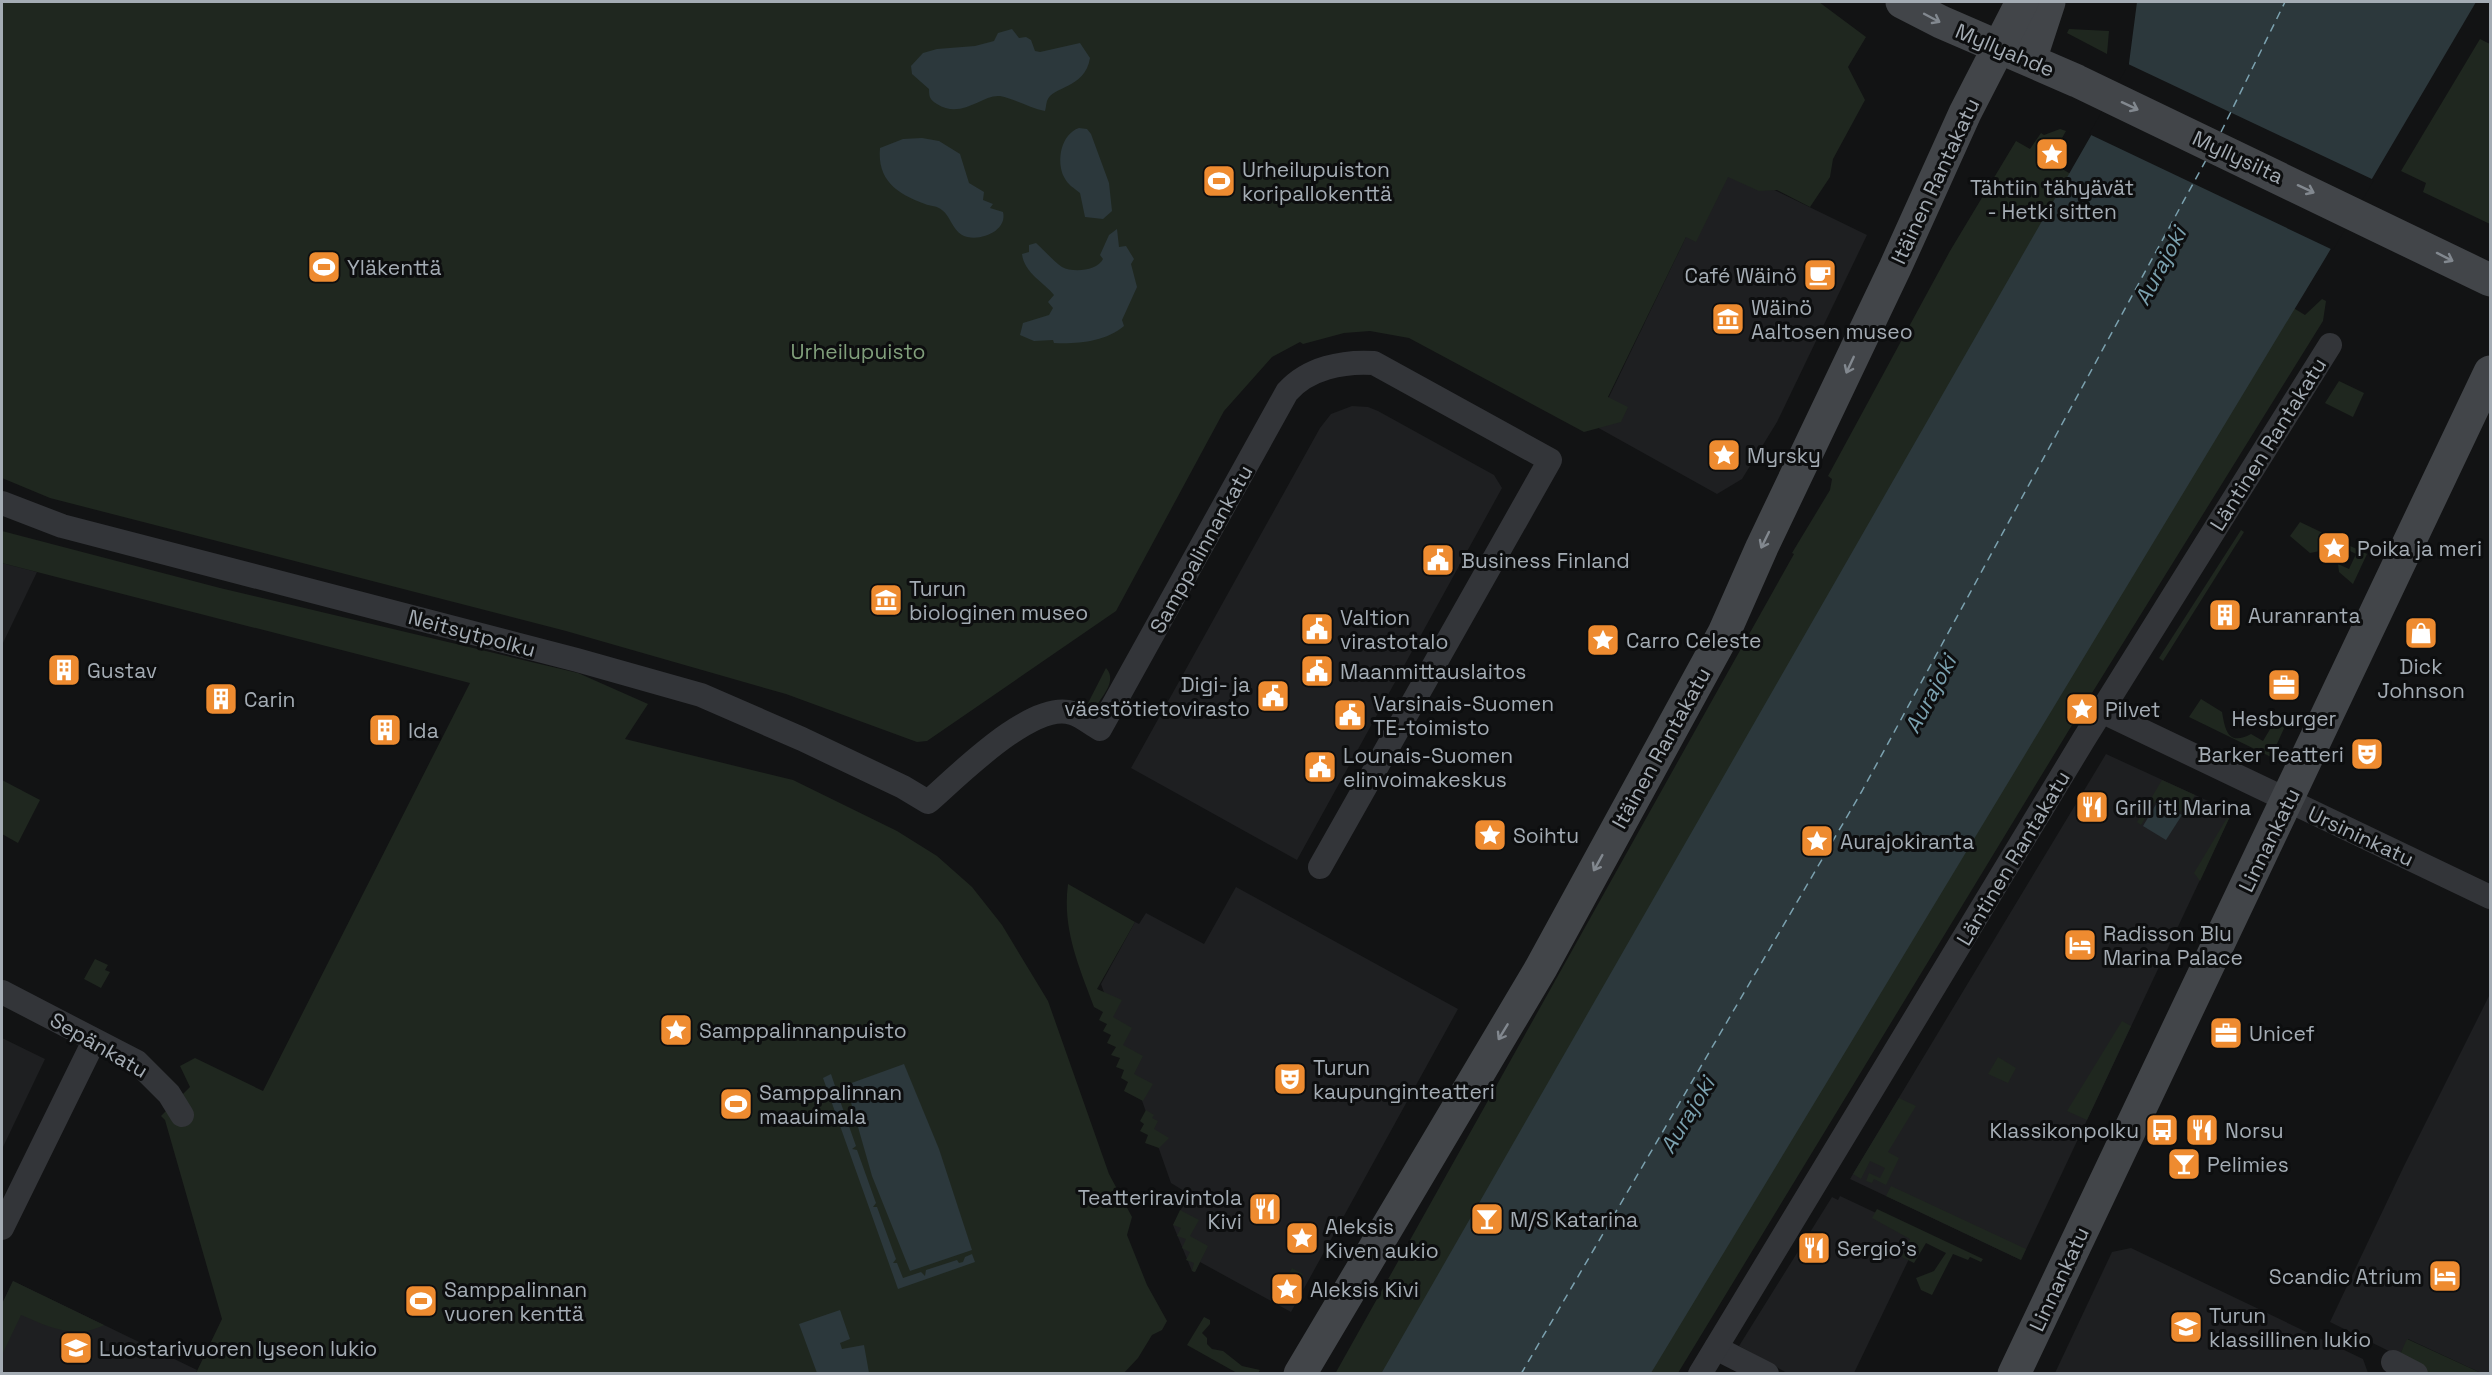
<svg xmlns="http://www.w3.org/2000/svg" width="2492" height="1375" viewBox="0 0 2492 1375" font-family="'Space Grotesk',sans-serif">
<rect width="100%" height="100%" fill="#121314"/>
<g fill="#1e1f21">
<polygon points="1721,164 1867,235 1777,422 1742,479 1717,494 1595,426"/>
<polygon points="1352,406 1368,407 1378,411 1494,475 1502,488 1297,860 1131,768 1320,428 1331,414"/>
<polygon points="2,563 37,572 2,645"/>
<polygon points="2106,754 2232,812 2021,1260 1850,1179"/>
<polygon points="1236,887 1458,1009 1291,1312 1200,1262 1195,1272 1192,1271 1173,1225 1189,1194 1171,1183 1101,984 1135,922 1139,924 1146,913 1204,944"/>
<polygon points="2490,994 2490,1373 2481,1373 2408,1339 2399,1356 2330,1322 2404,1166"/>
<polygon points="2,1038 45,1059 2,1149"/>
<polygon points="1840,1196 1921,1234 1854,1373 1787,1373 1739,1346 1832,1197 1838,1200"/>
<polygon points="2131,1248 2363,1359 2368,1373 2055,1373 2112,1252"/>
<polygon points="13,1281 197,1370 196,1374 2,1373 2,1304"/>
</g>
<g fill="#1f271f">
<polygon points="2,2 1819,2 1866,37 1848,67 1865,100 1833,159 1830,177 1810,207 1777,190 1759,191 1728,177 1696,242 1686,237 1608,397 1628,407 1621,422 1584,432 1409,338 1370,331 1344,333 1303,344 1300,342 1272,357 1224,411 1116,611 927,741 917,742 786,694 566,631 50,498 2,478"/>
<polygon points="2069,29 2109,31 2107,54 2067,33"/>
<polygon points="2480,39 2490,44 2490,224 2423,192 2426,183 2401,171"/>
<polygon points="2060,129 2066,131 2049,161 2305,315 2322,299 2326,301 2323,321 2069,730 1678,1373 1335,1374 1794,554 1792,553 1830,490 1832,479 1828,476 1950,251 2016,141 2030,149 2041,133 2044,135"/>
<polygon points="2339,381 2364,393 2353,417 2325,403"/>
<polygon points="2300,522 2367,554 2353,584 2339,572 2338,564 2349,569 2356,554 2346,549 2341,558 2325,550 2310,553 2290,536"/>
<polygon points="2241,530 2244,532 2163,661 2159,658"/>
<polygon points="2,531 220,588 578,673 648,704 625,739 793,780 897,831 937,856 972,887 1002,925 1048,1001 1109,1174 1132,1217 1127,1235 1147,1285 1167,1321 1162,1330 1152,1335 1138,1358 1123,1374 196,1373 222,1319 165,1120 161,1116 190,1087 180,1066 195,1058 263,1091 470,683 2,563"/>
<path d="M1106 668C1117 680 1104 694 1097 705L1086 707Z"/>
<path d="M2201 699 2222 712C2225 728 2227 747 2251 734L2263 741 2272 726 2260 718 2265 712 2286 724 2271 757 2189 717Z"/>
<polygon points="2,780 40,800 18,843 2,834"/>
<polygon points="2162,780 2195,795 2184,813 2158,797 2141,825 2137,822"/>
<polygon points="2222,808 2232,812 2200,881 2194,873 2227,818 2219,813"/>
<path d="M1068 884 1135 922 1097 989 1122 1000 1113 1017 1132 1028 1123 1045 1143 1056 1134 1074 1153 1084 1143 1101 1124 1091 1128 1082 1121 1078 1124 1070 1116 1067 1120 1058 1111 1055 1116 1047 1107 1043 1111 1035 1103 1031 1107 1024 1099 1020 1103 1012 1094 1007C1079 966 1062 929 1068 884Z"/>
<polygon points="95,959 108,965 105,970 110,972 101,988 84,979"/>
<polygon points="2122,1021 2131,1026 2087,1120 2067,1111"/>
<polygon points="1998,1057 2016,1068 2008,1083 1988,1074"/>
<polygon points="1899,1098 1916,1106 1888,1152 1899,1158 1886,1185 1874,1179 1872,1183 1866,1181 1869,1173 1880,1178 1885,1168 1870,1161 1861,1179 1853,1174"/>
<polygon points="1146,1110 1154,1115 1152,1118 1158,1121 1154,1129 1169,1138 1159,1148 1145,1143 1148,1135 1140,1131 1144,1124 1140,1121"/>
<polygon points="1891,1186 2026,1249 2021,1260 1886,1196"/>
<polygon points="1877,1209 1983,1259 1981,1262 1970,1257 1968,1260 1953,1254 1932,1295 1921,1290 1916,1278 1934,1271 1946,1253 1926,1243 1914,1263 1902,1257 1910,1239 1872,1218"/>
<polygon points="1180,1210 1199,1220 1190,1236 1208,1246 1195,1272 1192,1271 1194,1263 1186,1260 1190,1252 1182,1248 1186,1239 1177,1236 1181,1228 1173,1225"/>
<polygon points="1292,1268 1303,1274 1288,1300 1277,1294"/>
<path d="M13 1281 104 1325C75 1340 49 1327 21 1315L2 1355V1304Z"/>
<polygon points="1204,1317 1210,1320 1210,1324 1202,1333 1207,1338 1207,1344 1212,1349 1223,1351 1242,1366 1260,1370 1258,1373 1237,1373 1187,1345"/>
<polygon points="2407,1339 2481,1373 2391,1374"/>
</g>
<g fill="#2c383c">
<polygon points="2137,2 2476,2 2326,257 1651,1373 1381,1374 2128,71"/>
<path d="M1012 29 1019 38 1026 37 1031 40 1035 51 1040 52 1080 43 1090 58C1085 89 1052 86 1047 101 1046 104 1046 108 1045 111 1030 108 1015 99 1000 96 982 94 962 120 937 104 930 100 929 97 929 89L912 74 911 66 923 53 937 49 975 46 994 41 998 33Z"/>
<path d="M1079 128 1087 129 1091 134 1109 183 1112 211 1103 219 1085 217 1080 193C1074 188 1068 185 1064 177 1056 161 1061 134 1079 128Z"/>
<path d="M922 138 939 141 960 154 969 183 984 192 983 200 993 204 990 208 1003 212C1008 232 977 243 962 235 952 229 951 217 942 210 938 206 930 206 925 204 897 194 877 180 880 148L903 139Z"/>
<path d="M1117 229 1119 247 1126 246 1134 259 1131 264 1137 287 1122 320 1124 326C1105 342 1077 344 1054 343L1053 340 1034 341 1020 335 1023 323 1049 315 1053 308 1048 302 1054 295C1045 283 1024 273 1022 254L1029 252V245L1036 243C1044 250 1053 261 1062 267 1073 273 1097 271 1103 259L1100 255 1109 235Z"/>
<polygon points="2158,801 2182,815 2166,840 2143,826"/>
<polygon points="904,1064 939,1149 972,1250 910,1271 872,1176 846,1085"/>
<polygon points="831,1074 835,1086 831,1090 833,1095 838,1095 856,1146 852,1149 857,1150 876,1203 873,1207 877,1207 896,1259 893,1263 897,1263 903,1278 921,1272 925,1276 926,1270 957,1260 959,1263 963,1262 965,1257 972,1254 975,1262 898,1289 823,1078"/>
<polygon points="840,1310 850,1339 840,1343 842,1349 864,1345 869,1373 817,1373 799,1324"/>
</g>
<polygon fill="#121314" points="2126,63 2374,180 2333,250 2089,134 2126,69"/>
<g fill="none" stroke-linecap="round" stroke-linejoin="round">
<g stroke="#7ba1af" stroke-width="1.5" stroke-dasharray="8 6" stroke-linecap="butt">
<polyline points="2221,132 2285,2"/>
<polyline points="1521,1374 1862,791 2206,160"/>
</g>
<g stroke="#333539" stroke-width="24">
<path d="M2 503 62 526 577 660 701 695 802 739 903 787 928 802C957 777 1032 700 1072 713 1082 716 1091 724 1100 729L1287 392C1308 368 1343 361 1374 363L1550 460 1320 867"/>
<polyline points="2101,711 2490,897"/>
<polyline points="2,992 137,1062 169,1094 182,1115"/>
<polyline points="2,1228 94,1041"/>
<polyline points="1716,1348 1767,1374"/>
<polyline points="2393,1362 2416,1374"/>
<polyline points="1700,1374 2084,739 2330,345"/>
</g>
<g stroke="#424549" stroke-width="33">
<polyline points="1902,2 1941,22 2077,81 2490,280"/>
<polyline points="2030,60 2049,2"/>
<polyline points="1300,1374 1541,968 1724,633 1762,547 1895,268 1965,113 2022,2"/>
<polyline points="2014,1374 2490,372"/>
</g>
</g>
<defs><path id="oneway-shaft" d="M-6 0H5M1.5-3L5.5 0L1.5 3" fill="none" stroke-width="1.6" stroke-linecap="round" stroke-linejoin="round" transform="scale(1.5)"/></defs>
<g stroke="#82888f">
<use href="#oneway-shaft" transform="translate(1932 18) rotate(28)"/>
<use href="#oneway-shaft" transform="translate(2130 106) rotate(25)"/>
<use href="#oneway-shaft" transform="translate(2306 189) rotate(25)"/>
<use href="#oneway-shaft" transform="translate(2445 257) rotate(27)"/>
<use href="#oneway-shaft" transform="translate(1850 365) rotate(115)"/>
<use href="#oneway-shaft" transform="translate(1765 540) rotate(116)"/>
<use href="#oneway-shaft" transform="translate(1598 863) rotate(119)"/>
<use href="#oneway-shaft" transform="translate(1503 1032) rotate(121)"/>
</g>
<defs>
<symbol id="sight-square" viewBox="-11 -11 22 22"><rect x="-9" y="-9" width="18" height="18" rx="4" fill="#ee8b30" stroke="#0d0e0f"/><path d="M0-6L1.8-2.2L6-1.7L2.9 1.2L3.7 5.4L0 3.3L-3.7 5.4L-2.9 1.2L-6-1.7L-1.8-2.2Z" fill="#fff"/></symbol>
<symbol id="stadium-square" viewBox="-11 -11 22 22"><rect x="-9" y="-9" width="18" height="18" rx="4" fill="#ee8b30" stroke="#0d0e0f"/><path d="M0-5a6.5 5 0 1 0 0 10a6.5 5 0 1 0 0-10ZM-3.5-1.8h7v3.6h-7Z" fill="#fff"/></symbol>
<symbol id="cafe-square" viewBox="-11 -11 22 22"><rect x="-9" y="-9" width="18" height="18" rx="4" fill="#ee8b30" stroke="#0d0e0f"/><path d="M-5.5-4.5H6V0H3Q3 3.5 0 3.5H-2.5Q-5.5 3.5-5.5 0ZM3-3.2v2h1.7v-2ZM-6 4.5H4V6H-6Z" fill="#fff"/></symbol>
<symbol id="museum-square" viewBox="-11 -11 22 22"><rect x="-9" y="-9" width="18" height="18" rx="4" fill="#ee8b30" stroke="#0d0e0f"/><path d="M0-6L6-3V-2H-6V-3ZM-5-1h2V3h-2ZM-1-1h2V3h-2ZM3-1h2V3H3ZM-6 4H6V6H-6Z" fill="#fff"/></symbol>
<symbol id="civic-square" viewBox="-11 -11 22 22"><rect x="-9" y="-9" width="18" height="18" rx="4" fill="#ee8b30" stroke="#0d0e0f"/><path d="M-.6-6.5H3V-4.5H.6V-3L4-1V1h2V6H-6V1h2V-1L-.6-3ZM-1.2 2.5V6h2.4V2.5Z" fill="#fff"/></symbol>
<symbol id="building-square" viewBox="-11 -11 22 22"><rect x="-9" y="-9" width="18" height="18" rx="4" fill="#ee8b30" stroke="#0d0e0f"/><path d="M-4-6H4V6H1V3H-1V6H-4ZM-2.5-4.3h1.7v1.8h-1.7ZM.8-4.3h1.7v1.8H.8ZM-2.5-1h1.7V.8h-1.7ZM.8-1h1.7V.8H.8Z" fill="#fff"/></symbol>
<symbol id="shop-square" viewBox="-11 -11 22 22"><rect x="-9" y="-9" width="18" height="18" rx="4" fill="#ee8b30" stroke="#0d0e0f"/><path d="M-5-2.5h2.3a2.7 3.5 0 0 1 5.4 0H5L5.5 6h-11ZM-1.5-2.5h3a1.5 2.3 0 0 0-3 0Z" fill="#fff"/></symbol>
<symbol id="office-square" viewBox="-11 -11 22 22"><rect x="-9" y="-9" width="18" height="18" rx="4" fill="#ee8b30" stroke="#0d0e0f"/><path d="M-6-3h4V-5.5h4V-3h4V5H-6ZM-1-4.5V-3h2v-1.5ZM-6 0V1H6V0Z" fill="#fff"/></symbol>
<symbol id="theatre-square" viewBox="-11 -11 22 22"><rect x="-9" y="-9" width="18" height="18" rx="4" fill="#ee8b30" stroke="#0d0e0f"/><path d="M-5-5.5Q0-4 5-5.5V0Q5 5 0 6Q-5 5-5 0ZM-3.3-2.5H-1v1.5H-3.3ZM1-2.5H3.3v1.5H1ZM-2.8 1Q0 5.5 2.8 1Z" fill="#fff"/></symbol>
<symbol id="restaurant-square" viewBox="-11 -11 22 22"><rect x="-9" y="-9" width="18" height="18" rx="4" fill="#ee8b30" stroke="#0d0e0f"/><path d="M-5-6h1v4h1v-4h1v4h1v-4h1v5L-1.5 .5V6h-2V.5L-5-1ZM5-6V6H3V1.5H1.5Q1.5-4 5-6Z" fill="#fff"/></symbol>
<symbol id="hotel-square" viewBox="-11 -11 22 22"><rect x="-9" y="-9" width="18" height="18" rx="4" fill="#ee8b30" stroke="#0d0e0f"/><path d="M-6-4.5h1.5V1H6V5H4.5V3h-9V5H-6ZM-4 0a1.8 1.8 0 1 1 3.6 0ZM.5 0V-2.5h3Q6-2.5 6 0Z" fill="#fff"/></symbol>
<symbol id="bus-square" viewBox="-11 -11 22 22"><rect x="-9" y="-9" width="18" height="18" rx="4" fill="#ee8b30" stroke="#0d0e0f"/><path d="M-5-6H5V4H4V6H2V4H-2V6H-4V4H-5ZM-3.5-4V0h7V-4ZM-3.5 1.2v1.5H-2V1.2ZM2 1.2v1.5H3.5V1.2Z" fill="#fff"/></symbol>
<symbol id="bar-square" viewBox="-11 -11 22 22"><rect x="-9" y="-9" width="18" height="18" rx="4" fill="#ee8b30" stroke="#0d0e0f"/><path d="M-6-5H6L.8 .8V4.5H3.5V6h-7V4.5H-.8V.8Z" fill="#fff"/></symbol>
<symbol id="school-square" viewBox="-11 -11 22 22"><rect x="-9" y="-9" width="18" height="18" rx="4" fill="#ee8b30" stroke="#0d0e0f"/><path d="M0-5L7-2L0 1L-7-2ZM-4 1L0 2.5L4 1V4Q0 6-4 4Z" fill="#fff"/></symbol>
</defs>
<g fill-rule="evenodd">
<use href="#sight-square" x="2033" y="135" width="38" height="38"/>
<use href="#stadium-square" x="1200" y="162" width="38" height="38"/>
<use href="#stadium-square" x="305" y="248" width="38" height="38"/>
<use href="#cafe-square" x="1801" y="256" width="38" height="38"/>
<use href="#museum-square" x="1709" y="300" width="38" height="38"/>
<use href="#sight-square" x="1705" y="436" width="38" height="38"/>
<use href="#sight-square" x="2315" y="529" width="38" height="38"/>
<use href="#civic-square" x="1419" y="541" width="38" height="38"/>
<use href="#museum-square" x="867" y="581" width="38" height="38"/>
<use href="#building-square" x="2206" y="596" width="38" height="38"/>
<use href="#civic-square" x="1298" y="610" width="38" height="38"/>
<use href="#shop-square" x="2402" y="614" width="38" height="38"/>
<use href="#sight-square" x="1584" y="621" width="38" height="38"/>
<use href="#building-square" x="45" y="651" width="38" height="38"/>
<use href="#civic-square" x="1298" y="652" width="38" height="38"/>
<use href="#office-square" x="2265" y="666" width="38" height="38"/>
<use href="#civic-square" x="1254" y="677" width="38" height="38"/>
<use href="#building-square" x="202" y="680" width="38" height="38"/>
<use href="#sight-square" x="2063" y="690" width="38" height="38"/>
<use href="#civic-square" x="1331" y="696" width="38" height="38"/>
<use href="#building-square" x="366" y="711" width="38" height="38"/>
<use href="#theatre-square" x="2348" y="735" width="38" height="38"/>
<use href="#civic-square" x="1301" y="748" width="38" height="38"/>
<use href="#restaurant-square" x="2073" y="788" width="38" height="38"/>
<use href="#sight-square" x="1471" y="816" width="38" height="38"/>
<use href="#sight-square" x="1798" y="822" width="38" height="38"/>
<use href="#hotel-square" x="2061" y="926" width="38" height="38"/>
<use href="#sight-square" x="657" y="1011" width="38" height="38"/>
<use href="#office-square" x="2207" y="1014" width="38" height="38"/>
<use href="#theatre-square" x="1271" y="1060" width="38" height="38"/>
<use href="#stadium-square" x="717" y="1085" width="38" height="38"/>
<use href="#bus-square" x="2143" y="1111" width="38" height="38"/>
<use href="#restaurant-square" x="2183" y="1111" width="38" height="38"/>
<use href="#bar-square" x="2165" y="1145" width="38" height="38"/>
<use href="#restaurant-square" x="1246" y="1190" width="38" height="38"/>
<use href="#bar-square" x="1468" y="1200" width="38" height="38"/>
<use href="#sight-square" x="1283" y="1219" width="38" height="38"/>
<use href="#restaurant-square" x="1795" y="1229" width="38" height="38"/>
<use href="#hotel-square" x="2426" y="1257" width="38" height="38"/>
<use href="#sight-square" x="1268" y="1270" width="38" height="38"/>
<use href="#stadium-square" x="402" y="1282" width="38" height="38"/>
<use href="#school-square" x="2167" y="1308" width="38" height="38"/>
<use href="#school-square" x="57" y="1329" width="38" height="38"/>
</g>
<g text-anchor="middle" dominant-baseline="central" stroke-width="6" stroke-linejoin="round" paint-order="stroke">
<g font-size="21" fill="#a4acb4" stroke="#0d0e0f">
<text transform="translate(2005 50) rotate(23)">Myllyahde</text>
<text transform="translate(2238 157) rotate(25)">Myllysilta</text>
<text transform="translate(1935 181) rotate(-65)">Itäinen Rantakatu</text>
<text transform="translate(2268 444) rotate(-58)">Läntinen Rantakatu</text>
<text transform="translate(1201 549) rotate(-61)">Samppalinnankatu</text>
<text transform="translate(472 633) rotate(15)">Neitsytpolku</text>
<text transform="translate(1661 748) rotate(-61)">Itäinen Rantakatu</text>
<text transform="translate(2361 836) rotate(25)">Ursininkatu</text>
<text transform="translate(2269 840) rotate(-64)">Linnankatu</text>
<text transform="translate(2013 858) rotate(-59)">Läntinen Rantakatu</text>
<text transform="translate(99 1045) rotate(30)">Sepänkatu</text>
<text transform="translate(2059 1279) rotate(-65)">Linnankatu</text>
</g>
<g font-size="21" fill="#a4acb4" stroke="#0d0e0f" text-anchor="start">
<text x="1242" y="169">Urheilupuiston<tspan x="1242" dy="24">koripallokenttä</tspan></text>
<text x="2052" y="187" text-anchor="middle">Tähtiin tähyävät<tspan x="2052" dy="24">- Hetki sitten</tspan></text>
<text x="347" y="267">Yläkenttä</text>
<text x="1797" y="275" text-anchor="end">Café Wäinö</text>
<text x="1751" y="307">Wäinö<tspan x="1751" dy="24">Aaltosen museo</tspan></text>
<text x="1747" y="455">Myrsky</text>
<text x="2357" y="548">Poika ja meri</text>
<text x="1461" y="560">Business Finland</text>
<text x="909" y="588">Turun<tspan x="909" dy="24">biologinen museo</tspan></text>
<text x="2248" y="615">Auranranta</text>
<text x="1340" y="617">Valtion<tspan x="1340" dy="24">virastotalo</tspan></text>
<text x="1626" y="640">Carro Celeste</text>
<text x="2421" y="666" text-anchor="middle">Dick<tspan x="2421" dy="24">Johnson</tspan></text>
<text x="87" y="670">Gustav</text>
<text x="1340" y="671">Maanmittauslaitos</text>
<text x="1250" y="684" text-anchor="end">Digi- ja<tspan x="1250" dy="24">väestötietovirasto</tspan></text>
<text x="244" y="699">Carin</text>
<text x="1373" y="703">Varsinais-Suomen<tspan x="1373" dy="24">TE-toimisto</tspan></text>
<text x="2105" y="709">Pilvet</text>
<text x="2284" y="718" text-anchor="middle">Hesburger</text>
<text x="408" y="730">Ida</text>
<text x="2344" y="754" text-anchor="end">Barker Teatteri</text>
<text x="1343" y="755">Lounais-Suomen<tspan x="1343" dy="24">elinvoimakeskus</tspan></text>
<text x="2115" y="807">Grill it! Marina</text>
<text x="1513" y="835">Soihtu</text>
<text x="1840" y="841">Aurajokiranta</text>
<text x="2103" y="933">Radisson Blu<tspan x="2103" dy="24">Marina Palace</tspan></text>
<text x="699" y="1030">Samppalinnanpuisto</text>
<text x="2249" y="1033">Unicef</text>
<text x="1313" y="1067">Turun<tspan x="1313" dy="24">kaupunginteatteri</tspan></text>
<text x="759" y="1092">Samppalinnan<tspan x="759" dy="24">maauimala</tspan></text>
<text x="2139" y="1130" text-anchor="end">Klassikonpolku</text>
<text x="2225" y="1130">Norsu</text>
<text x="2207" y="1164">Pelimies</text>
<text x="1242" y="1197" text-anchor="end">Teatteriravintola<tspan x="1242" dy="24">Kivi</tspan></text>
<text x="1510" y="1219">M/S Katarina</text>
<text x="1325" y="1226">Aleksis<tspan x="1325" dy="24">Kiven aukio</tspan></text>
<text x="1837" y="1248">Sergio's</text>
<text x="2422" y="1276" text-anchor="end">Scandic Atrium</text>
<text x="444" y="1289">Samppalinnan<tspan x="444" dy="24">vuoren kenttä</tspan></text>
<text x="1310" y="1289">Aleksis Kivi</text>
<text x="2209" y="1315">Turun<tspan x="2209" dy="24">klassillinen lukio</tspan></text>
<text x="99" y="1348">Luostarivuoren lyseon lukio</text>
</g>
<g font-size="21" fill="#809f7b" stroke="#0d0e0f">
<text x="858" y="351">Urheilupuisto</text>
</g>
<g font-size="22" font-style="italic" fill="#7ba1af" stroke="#0d0e0f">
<text transform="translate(2160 266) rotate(-62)">Aurajoki</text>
<text transform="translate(1930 694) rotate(-62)">Aurajoki</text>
<text transform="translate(1687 1115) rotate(-59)">Aurajoki</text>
</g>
</g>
<rect width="2492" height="1375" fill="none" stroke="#a4acb4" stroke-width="6"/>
</svg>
